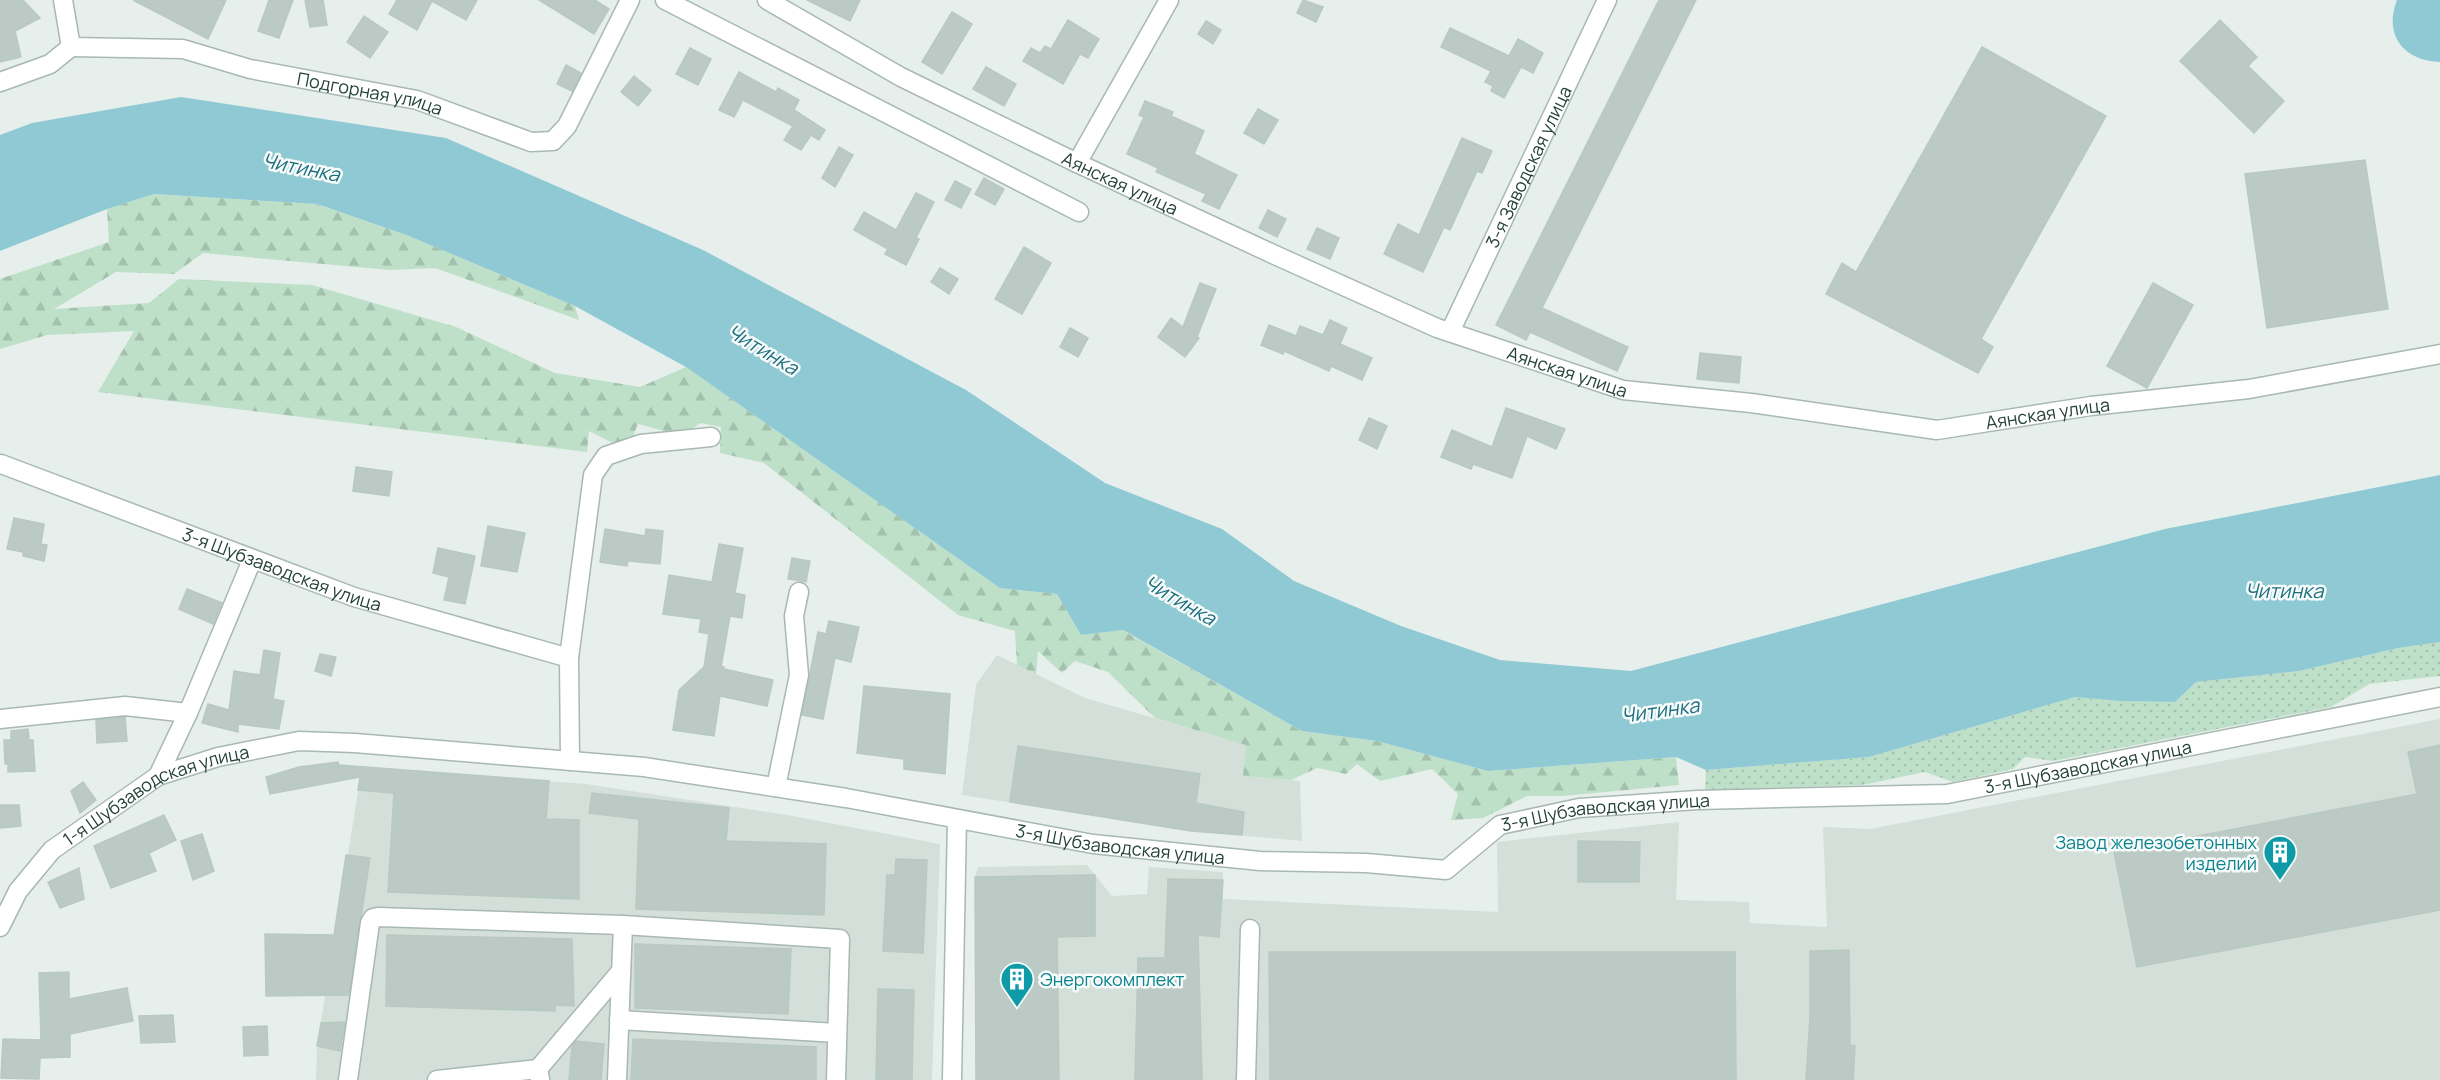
<svg xmlns="http://www.w3.org/2000/svg" width="2440" height="1080" viewBox="0 0 2440 1080" font-family="Manrope,sans-serif">
<defs>
<pattern id="grass-dots" width="8" height="8" patternUnits="userSpaceOnUse" patternTransform="scale(1.5)"><rect width="8" height="8" fill="#bfe0c8"/><path d="M2 2h.1M6 6h.1" fill="none" stroke="#a4c1ad" stroke-width="1.8" stroke-linecap="round"/></pattern>
<pattern id="forest-firs" width="22" height="20" patternUnits="userSpaceOnUse" patternTransform="scale(1.5)"><rect width="22" height="20" fill="#bfe0c8"/><path d="M5 1l3.5 6h-7zM16 11l3.5 6h-7z" fill="#a4c1ad"/></pattern>
</defs>
<rect width="100%" height="100%" fill="#e6efeb"/>
<g fill="#d4dfda">
<polygon points="997,655 1085,698 1247,745 1243,776 1300,781 1302,841 1191,831 962,795 976,685"/>
<polygon points="2440,719 2440,1080 976,1080 975,877 978,867 1087,865 1112,896 1147,894 1149,867 1223,872 1223,899 1498,912 1497,842 1679,822 1676,900 1749,902 1750,923 1827,927 1823,827 1870,829"/>
<polygon points="362,767 586,784 787,815 940,844 932,1080 316,1080 317,1046"/>
</g>
<polygon fill="url(#grass-dots)" points="2440,642 2440,676 2369,684 2331,707 2053,761 2025,757 2013,769 1953,782 1925,772 1862,785 1705,790 1706,770 1869,757 2075,697 2120,701 2175,702 2196,682 2299,671 2398,648"/>
<polygon fill="url(#forest-firs)" points="154,194 316,204 409,236 575,306 579,320 435,268 390,270 203,253 174,274 116,272 54,309 149,303 179,279 312,285 456,327 555,373 640,387 686,367 1000,588 1057,594 1081,635 1122,630 1302,731 1377,741 1488,771 1676,757 1679,785 1563,796 1527,796 1483,818 1451,820 1458,794 1432,769 1380,781 1357,764 1346,774 1317,768 1291,780 1243,776 1246,745 1155,718 1108,672 1075,661 1062,673 1038,651 1036,674 1017,665 1015,631 958,615 764,463 720,453 721,427 700,423 684,436 638,424 627,450 589,431 587,452 98,392 134,331 47,335 0,349 0,279 109,242 107,209"/>
<g fill="#8ec9d4">
<path d="M2397 0H2440V62C2404 61 2383 35 2397 0Z"/>
<polygon points="181,97 446,138 703,250 966,390 1105,483 1222,529 1294,581 1401,626 1500,660 1631,671 2165,529 2440,475 2440,642 2398,648 2299,671 2196,682 2175,702 2120,701 2075,697 1869,757 1706,770 1676,757 1488,771 1377,741 1302,731 1123,630 1081,635 1057,594 1000,588 686,367 575,306 409,236 317,204 154,194 107,209 0,251 0,135 32,123"/>
</g>
<g fill="#bbcac4" stroke="#b8c9c2" stroke-width="1.5">
<polygon points="0,0 23,0 40,18 15,31 21,57 0,62"/>
<polygon points="133,0 226,0 208,39"/>
<polygon points="269,0 293,0 279,38 258,31"/>
<polygon points="305,0 323,0 327,25 310,27"/>
<polygon points="397,0 477,0 466,20 432,1 417,30 389,14"/>
<polygon points="539,0 595,0 609,9 594,34"/>
<polygon points="807,0 860,0 850,21"/>
<polygon points="1303,0 1323,7 1316,22 1297,13"/>
<polygon points="1659,0 1696,0 1542,308 1628,347 1617,371 1530,332 1526,340 1496,325"/>
<polygon points="952,12 972,24 942,74 922,62"/>
<polygon points="364,16 388,32 370,58 347,42"/>
<polygon points="1068,20 1099,39 1088,58 1080,54 1063,84 1023,61 1031,48 1040,53 1045,46 1051,49"/>
<polygon points="2220,20 2257,57 2248,66 2284,101 2254,133 2180,61"/>
<polygon points="1206,21 1221,30 1213,44 1198,34"/>
<polygon points="1450,28 1509,56 1518,39 1543,53 1533,73 1521,67 1504,98 1491,91 1493,86 1485,82 1491,71 1441,47"/>
<polygon points="1982,47 2106,116 1981,339 1993,347 1978,373 1826,294 1842,263 1856,272"/>
<polygon points="690,48 711,59 698,85 676,74"/>
<polygon points="566,65 581,73 572,91 557,84"/>
<polygon points="986,67 1016,84 1004,106 973,89"/>
<polygon points="739,72 776,92 778,88 799,100 794,110 825,130 819,140 811,135 801,150 784,140 793,126 743,100 734,117 719,110"/>
<polygon points="634,76 651,90 638,106 621,92"/>
<polygon points="1145,101 1173,112 1171,116 1204,131 1194,154 1237,175 1219,209 1202,201 1206,194 1156,172 1158,168 1127,154 1144,117 1139,115"/>
<polygon points="1258,109 1278,120 1264,144 1244,133"/>
<polygon points="1462,138 1492,151 1482,173 1477,171 1450,230 1444,227 1423,272 1384,254 1398,224 1419,235"/>
<polygon points="839,147 853,155 835,187 822,178"/>
<polygon points="2365,160 2388,309 2267,328 2245,174"/>
<polygon points="984,178 1004,189 995,205 975,194"/>
<polygon points="955,181 971,189 961,208 945,200"/>
<polygon points="916,193 934,202 916,238 919,239 906,265 885,254 888,249 854,230 864,212 896,230"/>
<polygon points="1268,210 1286,219 1277,237 1259,228"/>
<polygon points="1317,228 1339,238 1330,259 1307,249"/>
<polygon points="1024,247 1051,263 1022,314 995,299"/>
<polygon points="940,268 958,279 949,294 931,282"/>
<polygon points="1200,283 1216,289 1197,337 1199,338 1185,357 1158,337 1171,318 1183,327"/>
<polygon points="2153,283 2193,305 2147,388 2107,366"/>
<polygon points="1330,320 1347,328 1340,344 1372,358 1362,380 1331,366 1329,371 1284,351 1283,354 1261,345 1269,325 1296,336 1300,326 1323,335"/>
<polygon points="1070,328 1088,338 1078,357 1060,347"/>
<polygon points="1700,353 1741,357 1739,383 1697,379"/>
<polygon points="1506,408 1565,429 1556,449 1527,436 1512,478 1473,464 1471,469 1441,457 1452,430 1492,447"/>
<polygon points="1369,418 1387,426 1377,449 1359,440"/>
<polygon points="356,467 392,472 389,496 353,491"/>
<polygon points="14,518 44,524 41,544 47,545 44,561 23,556 23,552 7,549"/>
<polygon points="488,526 525,533 517,572 481,566"/>
<polygon points="605,529 645,536 646,529 663,531 660,564 628,561 627,566 600,562"/>
<polygon points="719,544 743,548 735,593 745,595 742,618 730,616 721,667 724,667 724,669 773,680 767,706 720,696 714,736 673,730 679,690 704,667 709,634 699,632 701,619 663,614 669,575 712,582"/>
<polygon points="438,548 475,556 465,604 444,600 449,577 433,573"/>
<polygon points="792,558 810,561 806,582 788,579"/>
<polygon points="187,589 222,603 213,624 179,609"/>
<polygon points="829,621 859,627 851,662 835,658 823,719 802,715 818,632 826,634"/>
<polygon points="264,650 280,653 273,699 284,701 279,729 238,724 238,732 202,723 208,704 229,710 234,671 260,675"/>
<polygon points="320,654 336,657 331,676 315,671"/>
<polygon points="864,686 950,694 945,774 904,769 904,759 857,753"/>
<polygon points="125,717 127,741 97,743 96,720"/>
<polygon points="28,729 29,740 33,740 35,771 8,772 8,764 5,764 4,740 11,740 11,731"/>
<polygon points="2440,745 2440,910 2137,967 2114,852 2417,794 2408,752"/>
<polygon points="1018,746 1200,774 1196,803 1244,812 1242,835 1191,831 1010,802"/>
<polygon points="338,762 339,765 549,781 546,819 579,820 579,899 388,892 394,793 358,790 360,777 270,794 266,777 299,767"/>
<polygon points="83,782 96,800 80,813 71,791"/>
<polygon points="592,793 729,808 726,841 826,844 824,915 636,909 639,819 589,813"/>
<polygon points="0,805 19,805 21,826 0,828"/>
<polygon points="164,815 176,840 149,853 156,871 111,888 94,846"/>
<polygon points="202,834 214,871 193,880 181,841"/>
<polygon points="1578,841 1640,842 1639,882 1578,882"/>
<polygon points="346,855 370,858 349,995 266,996 265,934 334,935"/>
<polygon points="896,859 927,860 923,953 883,951 887,875 895,875"/>
<polygon points="79,868 84,899 60,908 48,882"/>
<polygon points="1095,875 1095,936 1057,937 1059,1080 976,1080 975,877"/>
<polygon points="1168,879 1223,880 1219,937 1198,935 1202,1080 1135,1080 1138,958 1165,958"/>
<polygon points="387,935 572,939 574,1006 555,1005 555,1011 386,1006"/>
<polygon points="635,944 791,949 788,1014 635,1008"/>
<polygon points="1849,950 1850,1045 1855,1046 1853,1080 1806,1080 1810,1017 1810,951"/>
<polygon points="1269,952 1735,952 1736,1080 1270,1080"/>
<polygon points="69,972 69,999 127,988 133,1021 70,1034 70,1057 40,1058 39,1079 1,1078 3,1039 41,1040 39,973"/>
<polygon points="878,989 914,990 912,1080 876,1080"/>
<polygon points="173,1015 175,1042 141,1043 139,1016"/>
<polygon points="345,1022 340,1051 317,1046 321,1023"/>
<polygon points="267,1026 268,1055 244,1056 243,1027"/>
<polygon points="633,1039 816,1047 816,1080 631,1080"/>
<polygon points="576,1041 604,1044 601,1080 569,1080 572,1046"/>
</g>
<g fill="none" stroke-linecap="round" stroke-linejoin="round">
<defs>
<g id="minor">
<path id="s1" d="M63 0 71 47 183 49 250 69 417 100 531 142 553 141 567 126 630 0"/>
<polyline points="665,0 1079,212"/>
<path id="s2" d="M767 0 901 77 1077 163 1275 255 1437 328 1623 390 1751 403 1937 430 2091 406 2249 389 2440 354"/>
<polyline points="0,82 50,64 71,47"/>
<polyline points="1077,163 1169,0"/>
<path id="s3" d="M1450 332 1607 0"/>
<path id="s4" d="M1 464 354 597 569 658"/>
<polyline points="0,719 125,706 188,713"/>
<polyline points="570,761 569,658 593,475 606,456 641,444 711,437"/>
<polyline points="158,776 188,713 252,560"/>
<polyline points="776,787 799,675 794,616 799,592"/>
<path id="s5" d="M0 927 18 891 52 850 158 776 218 757 299 741 355 743 644 767 846 798 1093 844 1260 861 1366 863 1446 870 1500 825 1579 808 1698 800 1947 794 2440 697"/>
<polyline points="619,1020 837,1033"/>
<polyline points="538,1069 621,971"/>
<polyline points="348,1080 370,923 373,918 378,917 623,925 840,939 836,1080"/>
<polyline points="437,1080 538,1069 540,1079"/>
<polyline points="617,1080 623,925"/>
<polyline points="952,1080 957,819"/>
<polyline points="1246,1080 1250,929"/>
</g>
</defs>
<use href="#minor" stroke="#a8b8b2" stroke-width="21"/>
<use href="#minor" stroke="#fff" stroke-width="18"/>
</g>
<defs>
<symbol id="building-pin" viewBox="-11 -11 22 30"><path d="M0 17L-7.5 6A9.5 9.5 0 1 1 7.5 6Z" fill="#0f9aa8" stroke="#f7fbf9"/><path d="M-4-6H4V6H1V3H-1V6H-4ZM-2.5-4.3h1.7v1.8h-1.7ZM.8-4.3h1.7v1.8H.8ZM-2.5-1h1.7V.8h-1.7ZM.8-1h1.7V.8H.8Z" fill="#fff"/></symbol>
</defs>
<g fill-rule="evenodd">
<use href="#building-pin" x="2261" y="833" width="38" height="52"/>
<use href="#building-pin" x="998" y="960" width="38" height="52"/>
</g>
<g text-anchor="middle" dominant-baseline="central" stroke-width="5" stroke-linejoin="round" paint-order="stroke">
<g font-size="18" fill="#24423a" stroke="#f7fbf9">
<text stroke="none"><textPath href="#s1" startOffset="352">Подгорная улица</textPath></text>
<text stroke="none"><textPath href="#s3" startOffset="183">3-я Заводская улица</textPath></text>
<text stroke="none"><textPath href="#s2" startOffset="398">Аянская улица</textPath></text>
<text stroke="none"><textPath href="#s2" startOffset="884">Аянская улица</textPath></text>
<text stroke="none"><textPath href="#s2" startOffset="1371">Аянская улица</textPath></text>
<text stroke="none"><textPath href="#s4" startOffset="300">3-я Шубзаводская улица</textPath></text>
<text stroke="none"><textPath href="#s5" startOffset="2187">3-я Шубзаводская улица</textPath></text>
<text stroke="none"><textPath href="#s5" startOffset="213">1-я Шубзаводская улица</textPath></text>
<text stroke="none"><textPath href="#s5" startOffset="1701">3-я Шубзаводская улица</textPath></text>
<text stroke="none"><textPath href="#s5" startOffset="1197">3-я Шубзаводская улица</textPath></text>
</g>
<g font-size="18" fill="#0d838f" stroke="#f7fbf9" text-anchor="end">
<text x="2257" y="842">Завод железобетонных<tspan x="2257" dy="21">изделий</tspan></text>
<text x="1040" y="979" text-anchor="start">Энергокомплект</text>
</g>
<g font-size="20" font-style="italic" fill="#1c6f80" stroke="#f7fbf9">
<text transform="translate(301 167) rotate(11)">Читинка</text>
<text transform="translate(763 349) rotate(31)">Читинка</text>
<text x="2284" y="590">Читинка</text>
<text transform="translate(1180 600) rotate(30)">Читинка</text>
<text transform="translate(1660 710) rotate(-8)">Читинка</text>
</g>
</g>
</svg>
